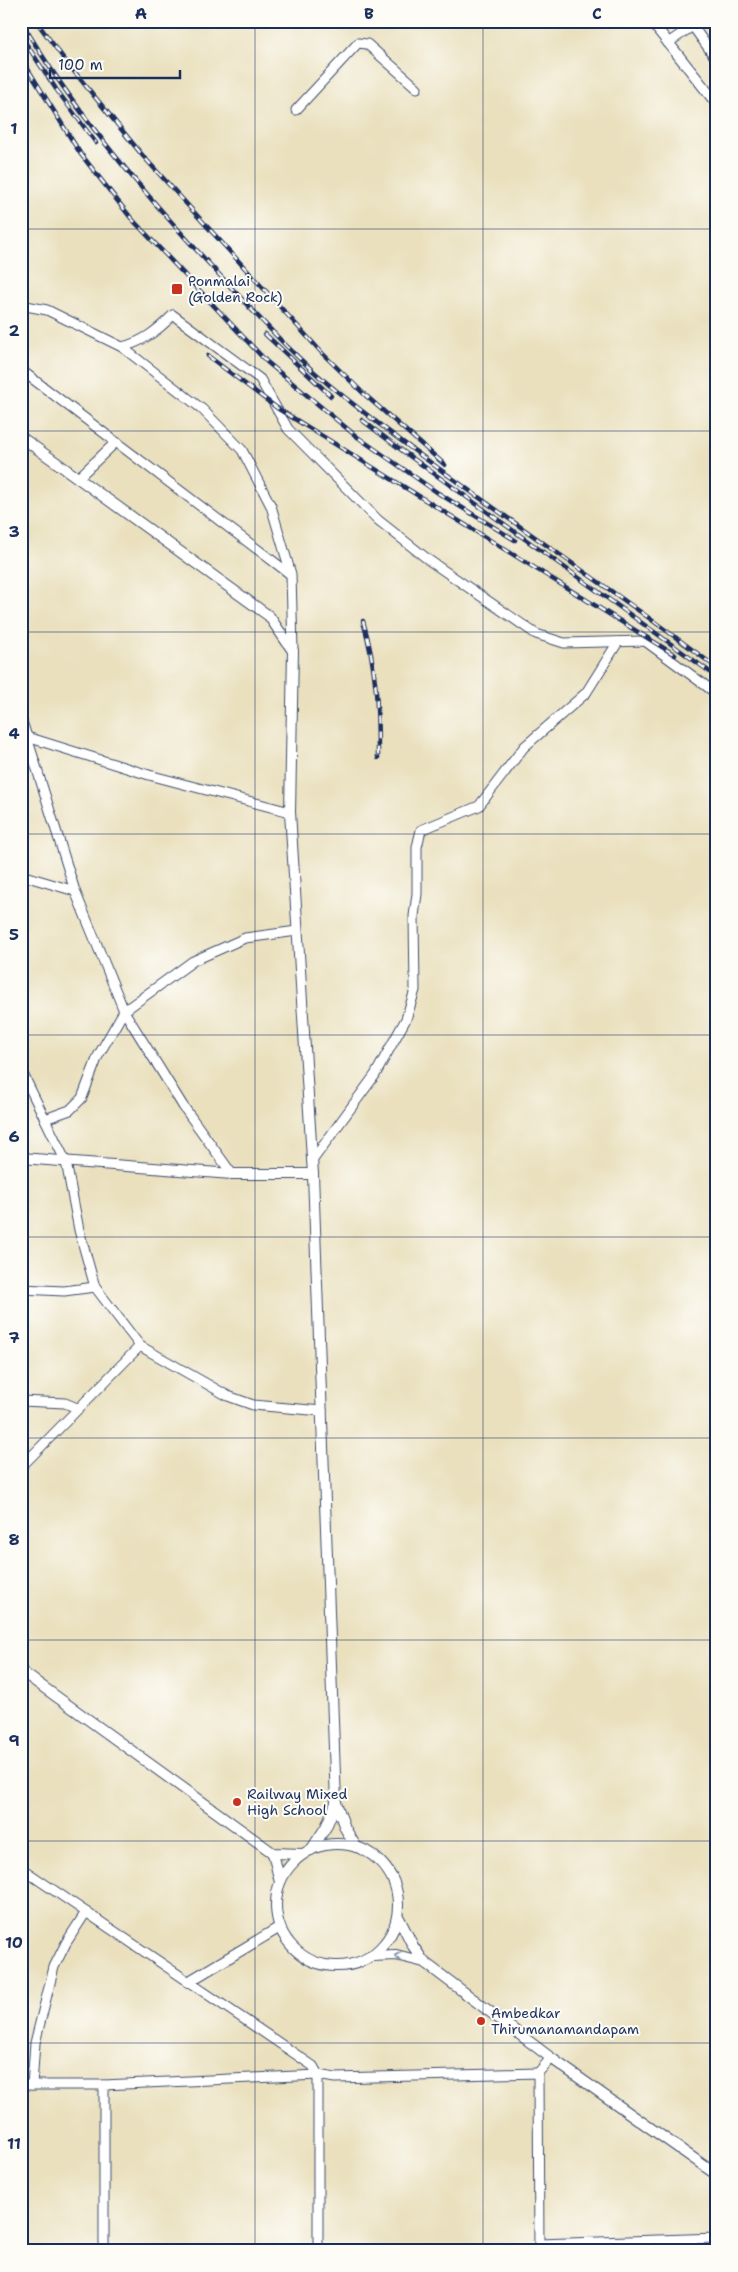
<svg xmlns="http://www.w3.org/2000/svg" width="738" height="2272" viewBox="0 0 738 2272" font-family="'Shantell Sans',sans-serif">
<rect width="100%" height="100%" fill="#fdfcf7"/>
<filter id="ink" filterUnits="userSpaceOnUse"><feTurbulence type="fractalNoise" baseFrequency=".02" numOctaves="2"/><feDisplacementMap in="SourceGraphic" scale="10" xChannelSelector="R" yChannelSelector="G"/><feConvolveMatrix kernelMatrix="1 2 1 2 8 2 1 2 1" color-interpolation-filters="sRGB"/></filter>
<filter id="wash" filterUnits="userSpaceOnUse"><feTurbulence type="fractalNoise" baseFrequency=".0096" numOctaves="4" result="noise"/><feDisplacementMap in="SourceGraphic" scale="20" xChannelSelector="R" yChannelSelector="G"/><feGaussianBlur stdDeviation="1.12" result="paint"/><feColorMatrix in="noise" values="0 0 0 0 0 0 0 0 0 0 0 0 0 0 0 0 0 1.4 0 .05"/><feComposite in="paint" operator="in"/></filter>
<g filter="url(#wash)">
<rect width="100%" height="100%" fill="#eae0be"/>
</g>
<g filter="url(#ink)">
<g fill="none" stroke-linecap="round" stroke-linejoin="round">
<defs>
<g id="minor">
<polyline points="689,21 717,60"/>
<polyline points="668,43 700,21"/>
<polyline points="296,110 358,43 367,44 417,88"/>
<path d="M21 305 47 310 122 347C143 342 158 330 173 315L260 379 288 429 378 520 430 561 536 634 564 643 645 641 717 694"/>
<polyline points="122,347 202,409 242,450 271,506 291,574 293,651"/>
<polyline points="21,370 290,574"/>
<polyline points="78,478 116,442"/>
<polyline points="21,718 75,891 124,1011 183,1106 232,1174"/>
<polyline points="24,736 149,775 290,812"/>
<polyline points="21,875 75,891"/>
<polyline points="21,1070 66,1162 79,1230 95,1287 140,1346 228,1396 253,1405 322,1411"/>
<polyline points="45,1119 70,1110 82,1098 98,1056 124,1011 193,961 245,938 297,931"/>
<polyline points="312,1161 375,1075 406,1019 415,990 414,916 417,894 417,847 421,830 479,806 524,747 586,693 618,642"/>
<polyline points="21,1289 64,1291 95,1287"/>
<polyline points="21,1401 65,1403 77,1408"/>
<polyline points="21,1467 140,1346"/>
<polyline points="21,1868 313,2066 318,2075 318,2251"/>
<polyline points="538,2073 551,2058"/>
<polyline points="21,2085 104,2085"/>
<polyline points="32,2085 35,2043 54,1967 66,1943 86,1912"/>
<polyline points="539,2244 717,2238"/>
<polyline points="104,2251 104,2085 318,2075 335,2078 538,2073 539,2251"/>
</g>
<g id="tertiary">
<polyline points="651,21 717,104"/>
<polyline points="21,437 269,616 293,651 290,812 313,1174 336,1803 345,1828 356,1847"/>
<polyline points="21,1158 232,1174 313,1174"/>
<polyline points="21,1671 273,1853 303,1854"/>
<circle cx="337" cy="1905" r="61"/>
<polyline points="311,1850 326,1827 336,1803"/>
<polyline points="273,1853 280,1882"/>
<polyline points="399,1918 413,1946 424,1962 551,2058 717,2175"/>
<polyline points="371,1956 396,1955 424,1962"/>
<polyline points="188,1982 280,1927"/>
</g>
</defs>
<use href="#minor" stroke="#3a4a6c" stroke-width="11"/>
<use href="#tertiary" stroke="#3a4a6c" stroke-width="12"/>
<use href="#minor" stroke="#fff" stroke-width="9"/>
<use href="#tertiary" stroke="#fff" stroke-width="10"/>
<defs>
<g id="rail">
<path d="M21 21C74 112 142 191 213 268 254 312 295 359 343 396 464 492 594 575 717 668"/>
<polyline points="36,21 64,59 143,156 323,354 364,394 445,465"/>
<polyline points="21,36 56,89 96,143"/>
<polyline points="21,58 80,153 131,218 267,362 356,436 438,493 515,540"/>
<polyline points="265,334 331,396"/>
<polyline points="208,356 277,408 675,655"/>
<polyline points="362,420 404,452 717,677"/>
<path d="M363 621C377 669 378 709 378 758"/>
</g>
</defs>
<use href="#rail" stroke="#1b2f5e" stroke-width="4.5"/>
<use href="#rail" stroke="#fdfcf7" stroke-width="2.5" stroke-dasharray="8" stroke-linecap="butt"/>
</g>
<defs><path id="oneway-chevron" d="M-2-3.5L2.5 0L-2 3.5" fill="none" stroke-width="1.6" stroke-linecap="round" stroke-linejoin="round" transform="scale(1.25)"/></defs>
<use stroke="#8d97ae" href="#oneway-chevron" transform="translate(398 1956) rotate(-170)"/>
</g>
<path fill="none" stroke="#1b2f5e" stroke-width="1" stroke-opacity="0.55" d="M255 21V2251M483 21V2251M21 229H717M21 431H717M21 632H717M21 834H717M21 1035H717M21 1237H717M21 1438H717M21 1640H717M21 1841H717M21 2043H717"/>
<g fill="#c8321e" stroke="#fdfcf7" stroke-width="2">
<rect x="171" y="283" width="12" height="12" rx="2.5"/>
<circle cx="237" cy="1802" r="5"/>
<circle cx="481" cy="2021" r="5"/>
</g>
<g text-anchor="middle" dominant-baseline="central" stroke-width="4" stroke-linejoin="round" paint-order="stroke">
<g font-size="14" fill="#1b2f5e" stroke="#fdfcf7" text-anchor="start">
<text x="188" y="281">Ponmalai<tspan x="188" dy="16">(Golden Rock)</tspan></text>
<text x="247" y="1794">Railway Mixed<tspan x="247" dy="16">High School</tspan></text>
<text x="491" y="2013">Ambedkar<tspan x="491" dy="16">Thirumanamandapam</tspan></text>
</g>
</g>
<rect width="738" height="2272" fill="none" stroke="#fdfcf7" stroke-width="55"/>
<path d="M50 70v8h130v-8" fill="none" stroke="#1b2f5e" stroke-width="2.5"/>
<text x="58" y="70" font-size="15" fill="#1b2f5e" stroke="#fdfcf7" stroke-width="4" paint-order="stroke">100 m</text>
<rect x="28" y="28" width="682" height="2216" fill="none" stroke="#1b2f5e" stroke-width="2"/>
<g font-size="16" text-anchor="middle" font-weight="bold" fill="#1b2f5e">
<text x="141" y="19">A</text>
<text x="369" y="19">B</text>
<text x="597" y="19">C</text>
<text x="14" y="134">1</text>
<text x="14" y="336">2</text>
<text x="14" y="537">3</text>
<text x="14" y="739">4</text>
<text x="14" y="940">5</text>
<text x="14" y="1142">6</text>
<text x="14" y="1343">7</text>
<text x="14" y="1545">8</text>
<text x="14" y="1746">9</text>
<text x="14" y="1948">10</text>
<text x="14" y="2149">11</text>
</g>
</svg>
